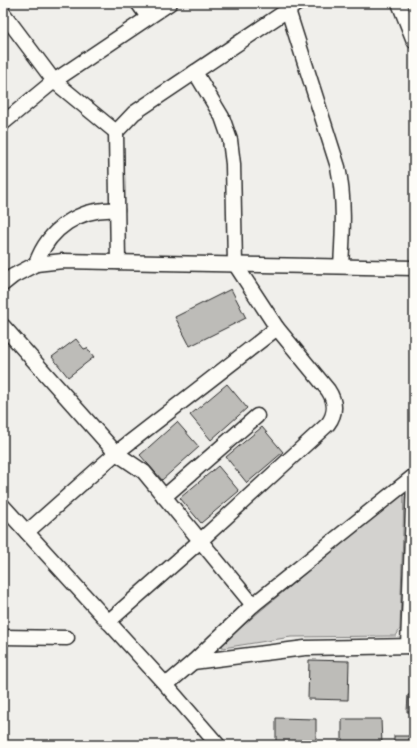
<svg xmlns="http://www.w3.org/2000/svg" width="417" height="748" viewBox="0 0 417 748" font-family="'Indie Flower',sans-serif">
<rect width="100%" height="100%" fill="#f0efeb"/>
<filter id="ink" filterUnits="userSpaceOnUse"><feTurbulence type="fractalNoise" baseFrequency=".025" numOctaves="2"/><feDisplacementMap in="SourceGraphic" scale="8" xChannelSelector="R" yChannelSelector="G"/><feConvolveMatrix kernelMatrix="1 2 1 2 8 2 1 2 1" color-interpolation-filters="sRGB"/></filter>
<g filter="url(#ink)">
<polygon fill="#d3d2cf" stroke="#7f7e7d" points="401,493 404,496 400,629 396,636 291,637 223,648 222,643"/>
<g fill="#bdbcb8" stroke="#2b2b2b">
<polygon points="231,289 246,318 190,346 175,317"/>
<polygon points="76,339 84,349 87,348 94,357 68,377 52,357"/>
<polygon points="227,384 247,408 211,440 190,415"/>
<polygon points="177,422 199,447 162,480 140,455"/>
<polygon points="262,427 283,452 247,483 226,457"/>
<polygon points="218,466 239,491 201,523 180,498"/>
<polygon points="309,660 349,661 348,700 308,699"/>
<polygon points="408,695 414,695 414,712 407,712"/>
<polygon points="276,718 316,719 316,745 276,745"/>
<polygon points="342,719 381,719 382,745 342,745"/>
<rect x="394" y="736" width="20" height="9"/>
</g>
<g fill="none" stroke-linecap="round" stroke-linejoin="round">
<defs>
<g id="minor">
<polyline points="138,3 148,17"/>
<path d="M285 3 288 10 338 167C345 201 343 232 341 266"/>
<polyline points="399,3 414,41"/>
<polyline points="3,13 54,81 116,132"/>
<polyline points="3,123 54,81 170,3"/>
<polyline points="118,262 116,132 134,113 298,3"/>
<path d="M36 264C48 229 80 207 117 210"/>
<polyline points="3,284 13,276 36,264 63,261 414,268"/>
<polyline points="3,326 116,453 144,472 253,605"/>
<polyline points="164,497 257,416"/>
<polyline points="3,506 166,685 218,745"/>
<polyline points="27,532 116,453 277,328"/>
<path d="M108 622 200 541 328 424C336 413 336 402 328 390L277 328 235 264 233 164 230 140 222 117 195 72"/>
<polyline points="3,637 67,638"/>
<polyline points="408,646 414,481"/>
<polyline points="193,662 305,648 414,646"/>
<polyline points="166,685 193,662 253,605 414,476"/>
</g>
</defs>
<use href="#minor" stroke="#2b2b2b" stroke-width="17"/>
<use href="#minor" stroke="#fdfcf7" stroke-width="14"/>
</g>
</g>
<rect width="417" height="748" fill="none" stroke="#fdfcf7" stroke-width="16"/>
<rect x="8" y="8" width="401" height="732" fill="none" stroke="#2b2b2b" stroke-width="1.5" filter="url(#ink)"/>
</svg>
